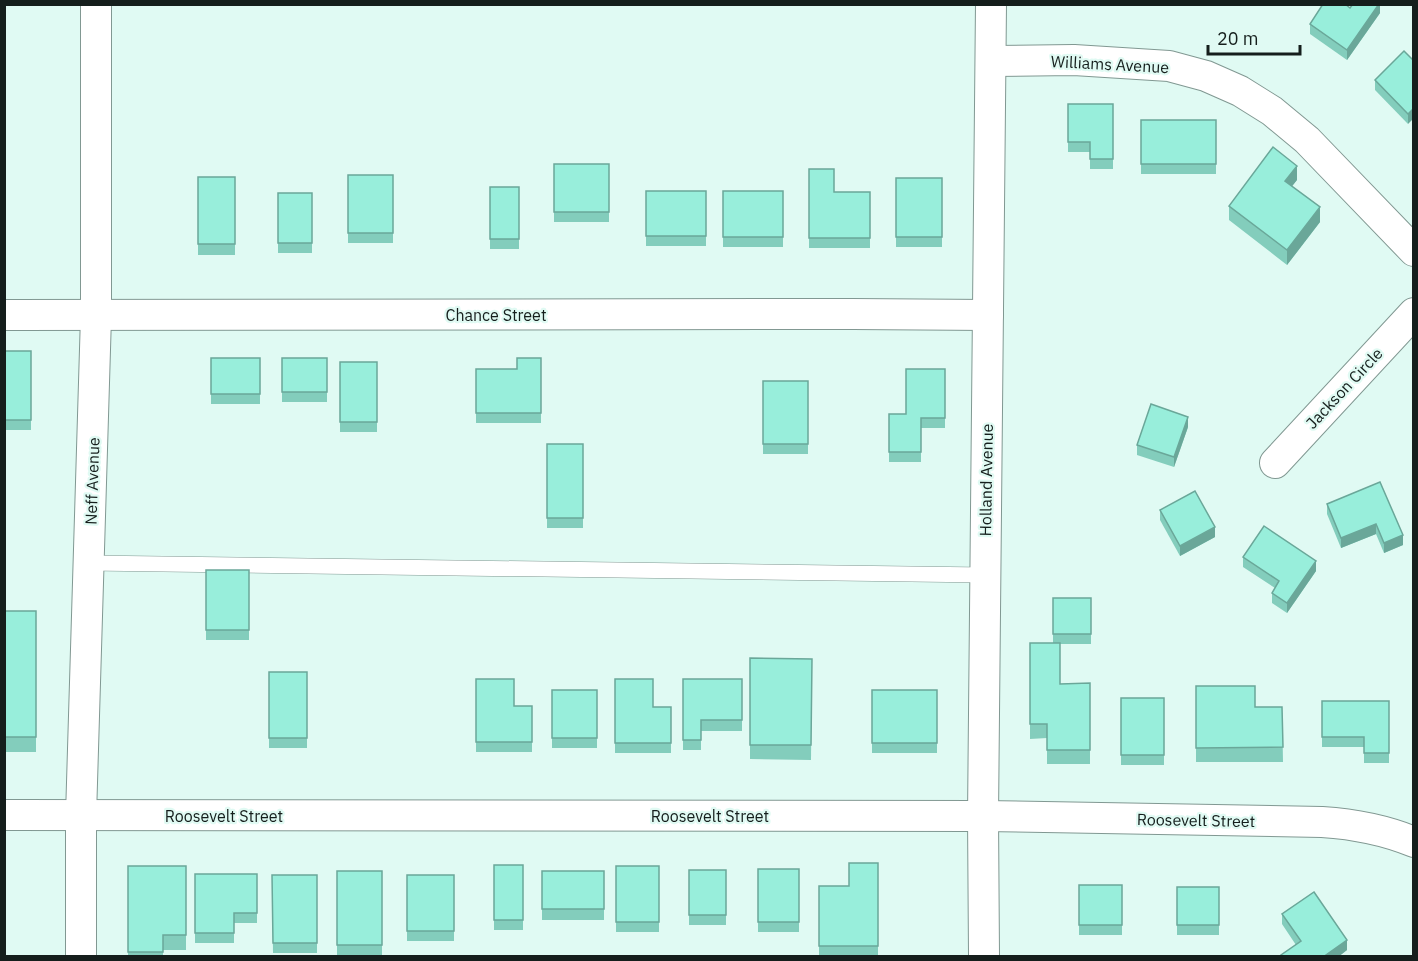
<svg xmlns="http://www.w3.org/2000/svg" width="1418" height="961" viewBox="0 0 1418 961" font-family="'IBM Plex Sans',sans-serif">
<rect width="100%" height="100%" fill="#e0faf3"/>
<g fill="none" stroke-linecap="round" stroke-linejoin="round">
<defs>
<polyline id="lane" points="89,563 985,575"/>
<g id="street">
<polyline points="991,61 1074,60 1169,66 1206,76 1240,91 1272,111 1307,140 1414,251"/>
<polyline points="4,315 853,314 988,315"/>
<polyline points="1275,463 1414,313"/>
<path d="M4 815 983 816 1322 822C1353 824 1385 830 1414 842"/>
<polyline points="81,956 81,816 96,316 96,4"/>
<polyline points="984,956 983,816 991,4"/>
</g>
</defs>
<use href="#lane" stroke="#819892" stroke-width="16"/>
<use href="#street" stroke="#819892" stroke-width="32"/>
<use href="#lane" stroke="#fff" stroke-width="15"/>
<use href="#street" stroke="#fff" stroke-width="30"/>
</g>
<g fill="#83cdbc">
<polygon points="1380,4 1380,13 1347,60 1310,34 1310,24 1350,8"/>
<polygon points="1413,60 1408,124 1375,90 1375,80"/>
<polygon points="1068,104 1113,104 1113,169 1090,169 1090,152 1068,152"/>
<rect x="1141" y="120" width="75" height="54"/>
<rect x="554" y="164" width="55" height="58"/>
<polygon points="809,169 834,192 870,192 870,248 809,248"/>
<rect x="348" y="175" width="45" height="68"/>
<rect x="198" y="177" width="37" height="78"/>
<rect x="896" y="178" width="46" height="69"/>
<polygon points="1297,180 1292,186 1320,222 1287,265 1229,220 1229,206"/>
<rect x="490" y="187" width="29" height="62"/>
<rect x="646" y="191" width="60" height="55"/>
<rect x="723" y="191" width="60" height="56"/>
<rect x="278" y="193" width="34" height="60"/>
<rect x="4" y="351" width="27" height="79"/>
<rect x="211" y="358" width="49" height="46"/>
<rect x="282" y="358" width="45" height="44"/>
<polygon points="541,358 541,423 476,423 476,369 517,369"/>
<rect x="340" y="362" width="37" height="70"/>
<polygon points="945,369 945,428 921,428 921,462 889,462 889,414 906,414"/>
<rect x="763" y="381" width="45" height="73"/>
<polygon points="1188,427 1174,467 1137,455 1137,445"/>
<rect x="547" y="444" width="36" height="84"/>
<polygon points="1380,482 1403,545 1384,553 1376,534 1341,548 1327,514 1327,504"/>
<polygon points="1160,510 1215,537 1180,556 1160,520"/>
<polygon points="1243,557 1316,571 1287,613 1272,603 1272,593 1275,588 1243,567"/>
<rect x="206" y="570" width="43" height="70"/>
<polygon points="1053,598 1091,598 1091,644 1060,644 1060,684 1090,683 1090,764 1047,764 1047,738 1030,739 1030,643 1053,643"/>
<rect x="4" y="611" width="32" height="141"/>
<polygon points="750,658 812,659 811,760 750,759"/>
<rect x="269" y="672" width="38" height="76"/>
<polygon points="476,679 514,706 532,706 532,752 476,752"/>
<polygon points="615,679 653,707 671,707 671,753 615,753"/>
<polygon points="683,679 742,679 742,731 701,731 701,750 683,750"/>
<polygon points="1196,686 1255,707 1282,707 1283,762 1196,762"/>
<rect x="552" y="690" width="45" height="58"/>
<rect x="872" y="690" width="65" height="63"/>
<rect x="1121" y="698" width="43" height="67"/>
<polygon points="1322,701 1389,701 1389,763 1364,763 1364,747 1322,747"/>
<polygon points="878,863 878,957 819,957 819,886 849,886"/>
<rect x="494" y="865" width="29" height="65"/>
<polygon points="128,866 186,866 186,950 163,950 163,957 128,957"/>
<rect x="616" y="866" width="43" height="66"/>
<rect x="758" y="869" width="41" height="63"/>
<rect x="689" y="870" width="37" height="55"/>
<rect x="337" y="871" width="45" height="84"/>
<rect x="542" y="871" width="62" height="49"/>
<polygon points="195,874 257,874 257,923 234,923 234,943 195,943"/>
<polygon points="272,875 317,875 317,953 273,953"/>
<rect x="407" y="875" width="47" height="66"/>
<rect x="1079" y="885" width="43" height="50"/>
<rect x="1177" y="887" width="42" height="48"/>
<polygon points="1282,914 1347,950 1338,957 1281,957 1281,955 1296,945 1282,924"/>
</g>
<g fill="#6aa799">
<polygon points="1379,4 1380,4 1380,13 1347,60 1347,50"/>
<polygon points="1413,109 1413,119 1408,124 1408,114"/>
<polygon points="1297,166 1297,180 1285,195 1285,181"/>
<polygon points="1320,207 1320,222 1287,265 1287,250"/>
<polygon points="1188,417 1188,427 1174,467 1174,457"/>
<polygon points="1376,524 1376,534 1341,548 1341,538"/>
<polygon points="1215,527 1215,537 1180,556 1180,546"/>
<polygon points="1403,535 1403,545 1384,553 1384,543"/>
<polygon points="1316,561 1316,571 1287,613 1287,603"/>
<polygon points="1347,940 1347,950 1338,957 1323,957"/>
</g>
<g fill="#98eedb" stroke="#6aa799" stroke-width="1.5">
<polygon points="1323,4 1345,4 1350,8 1353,4 1379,4 1347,50 1310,24"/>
<polygon points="1404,51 1413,60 1413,109 1408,114 1375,80"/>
<polygon points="1068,104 1113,104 1113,159 1090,159 1090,142 1068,142"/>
<rect x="1141" y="120" width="75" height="44"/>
<polygon points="1273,147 1297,166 1285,181 1320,207 1287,250 1229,206"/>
<rect x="554" y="164" width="55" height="48"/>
<polygon points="809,169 834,169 834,192 870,192 870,238 809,238"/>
<rect x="348" y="175" width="45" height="58"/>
<rect x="198" y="177" width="37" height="67"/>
<rect x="896" y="178" width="46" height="59"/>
<rect x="490" y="187" width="29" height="52"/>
<rect x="646" y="191" width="60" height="45"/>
<rect x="723" y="191" width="60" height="46"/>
<rect x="278" y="193" width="34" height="50"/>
<rect x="4" y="351" width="27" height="69"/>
<rect x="211" y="358" width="49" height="36"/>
<rect x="282" y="358" width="45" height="34"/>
<polygon points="517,358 541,358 541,413 476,413 476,369 517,369"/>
<rect x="340" y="362" width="37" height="60"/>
<polygon points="906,369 945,369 945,418 921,418 921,452 889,452 889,414 906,414"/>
<rect x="763" y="381" width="45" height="63"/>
<polygon points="1151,404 1188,417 1174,457 1137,445"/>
<rect x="547" y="444" width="36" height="74"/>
<polygon points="1380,482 1403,535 1384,543 1376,524 1341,538 1327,504"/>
<polygon points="1195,491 1215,527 1180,546 1160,510"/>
<polygon points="1264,526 1316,561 1287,603 1272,593 1279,581 1243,557"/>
<rect x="206" y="570" width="43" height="60"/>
<rect x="1053" y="598" width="38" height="36"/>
<rect x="4" y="611" width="32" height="126"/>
<polygon points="1030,643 1060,643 1060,684 1090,683 1090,750 1047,750 1047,724 1030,724"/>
<polygon points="750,658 812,659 811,745 750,745"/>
<rect x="269" y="672" width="38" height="66"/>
<polygon points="476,679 514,679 514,706 532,706 532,742 476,742"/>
<polygon points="615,679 653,679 653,707 671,707 671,743 615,743"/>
<polygon points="683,679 742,679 742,720 701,720 701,740 683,740"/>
<polygon points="1196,686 1255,686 1255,707 1282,707 1283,747 1196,748"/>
<rect x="552" y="690" width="45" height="48"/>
<rect x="872" y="690" width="65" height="53"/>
<rect x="1121" y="698" width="43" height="57"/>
<polygon points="1322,701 1389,701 1389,753 1364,753 1364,737 1322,737"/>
<polygon points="849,863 878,863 878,946 819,946 819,886 849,886"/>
<rect x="494" y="865" width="29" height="55"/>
<polygon points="128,866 186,866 186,935 163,935 163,952 128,952"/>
<rect x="616" y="866" width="43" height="56"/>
<rect x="758" y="869" width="41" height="53"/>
<rect x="689" y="870" width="37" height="45"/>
<rect x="337" y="871" width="45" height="74"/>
<rect x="542" y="871" width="62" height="38"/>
<polygon points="195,874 257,874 257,913 234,913 234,933 195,933"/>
<polygon points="272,875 317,875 317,943 273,943"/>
<rect x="407" y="875" width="47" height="56"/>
<rect x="1079" y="885" width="43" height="40"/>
<rect x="1177" y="887" width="42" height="38"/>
<polygon points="1314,892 1347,940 1323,957 1282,957 1281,955 1301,941 1282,914"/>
</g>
<g text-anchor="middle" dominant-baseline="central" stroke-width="4.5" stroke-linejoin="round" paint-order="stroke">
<g font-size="16" fill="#151e1c" stroke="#e0faf3">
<text transform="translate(1110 64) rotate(3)">Williams Avenue</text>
<text x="496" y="315">Chance Street</text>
<text transform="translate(1344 388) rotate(-47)">Jackson Circle</text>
<text transform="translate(986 480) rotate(-89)">Holland Avenue</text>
<text transform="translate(92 481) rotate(-88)">Neff Avenue</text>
<text x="224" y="816">Roosevelt Street</text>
<text x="710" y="816">Roosevelt Street</text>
<text transform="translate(1196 820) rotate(1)">Roosevelt Street</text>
</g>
</g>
<rect width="1418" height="961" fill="none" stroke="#151e1c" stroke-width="12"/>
<path d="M1208 45v9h92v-9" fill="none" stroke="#151e1c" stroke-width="3"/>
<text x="1217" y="45" font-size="18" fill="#151e1c" stroke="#e0faf3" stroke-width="4.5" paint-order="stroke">20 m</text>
</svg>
